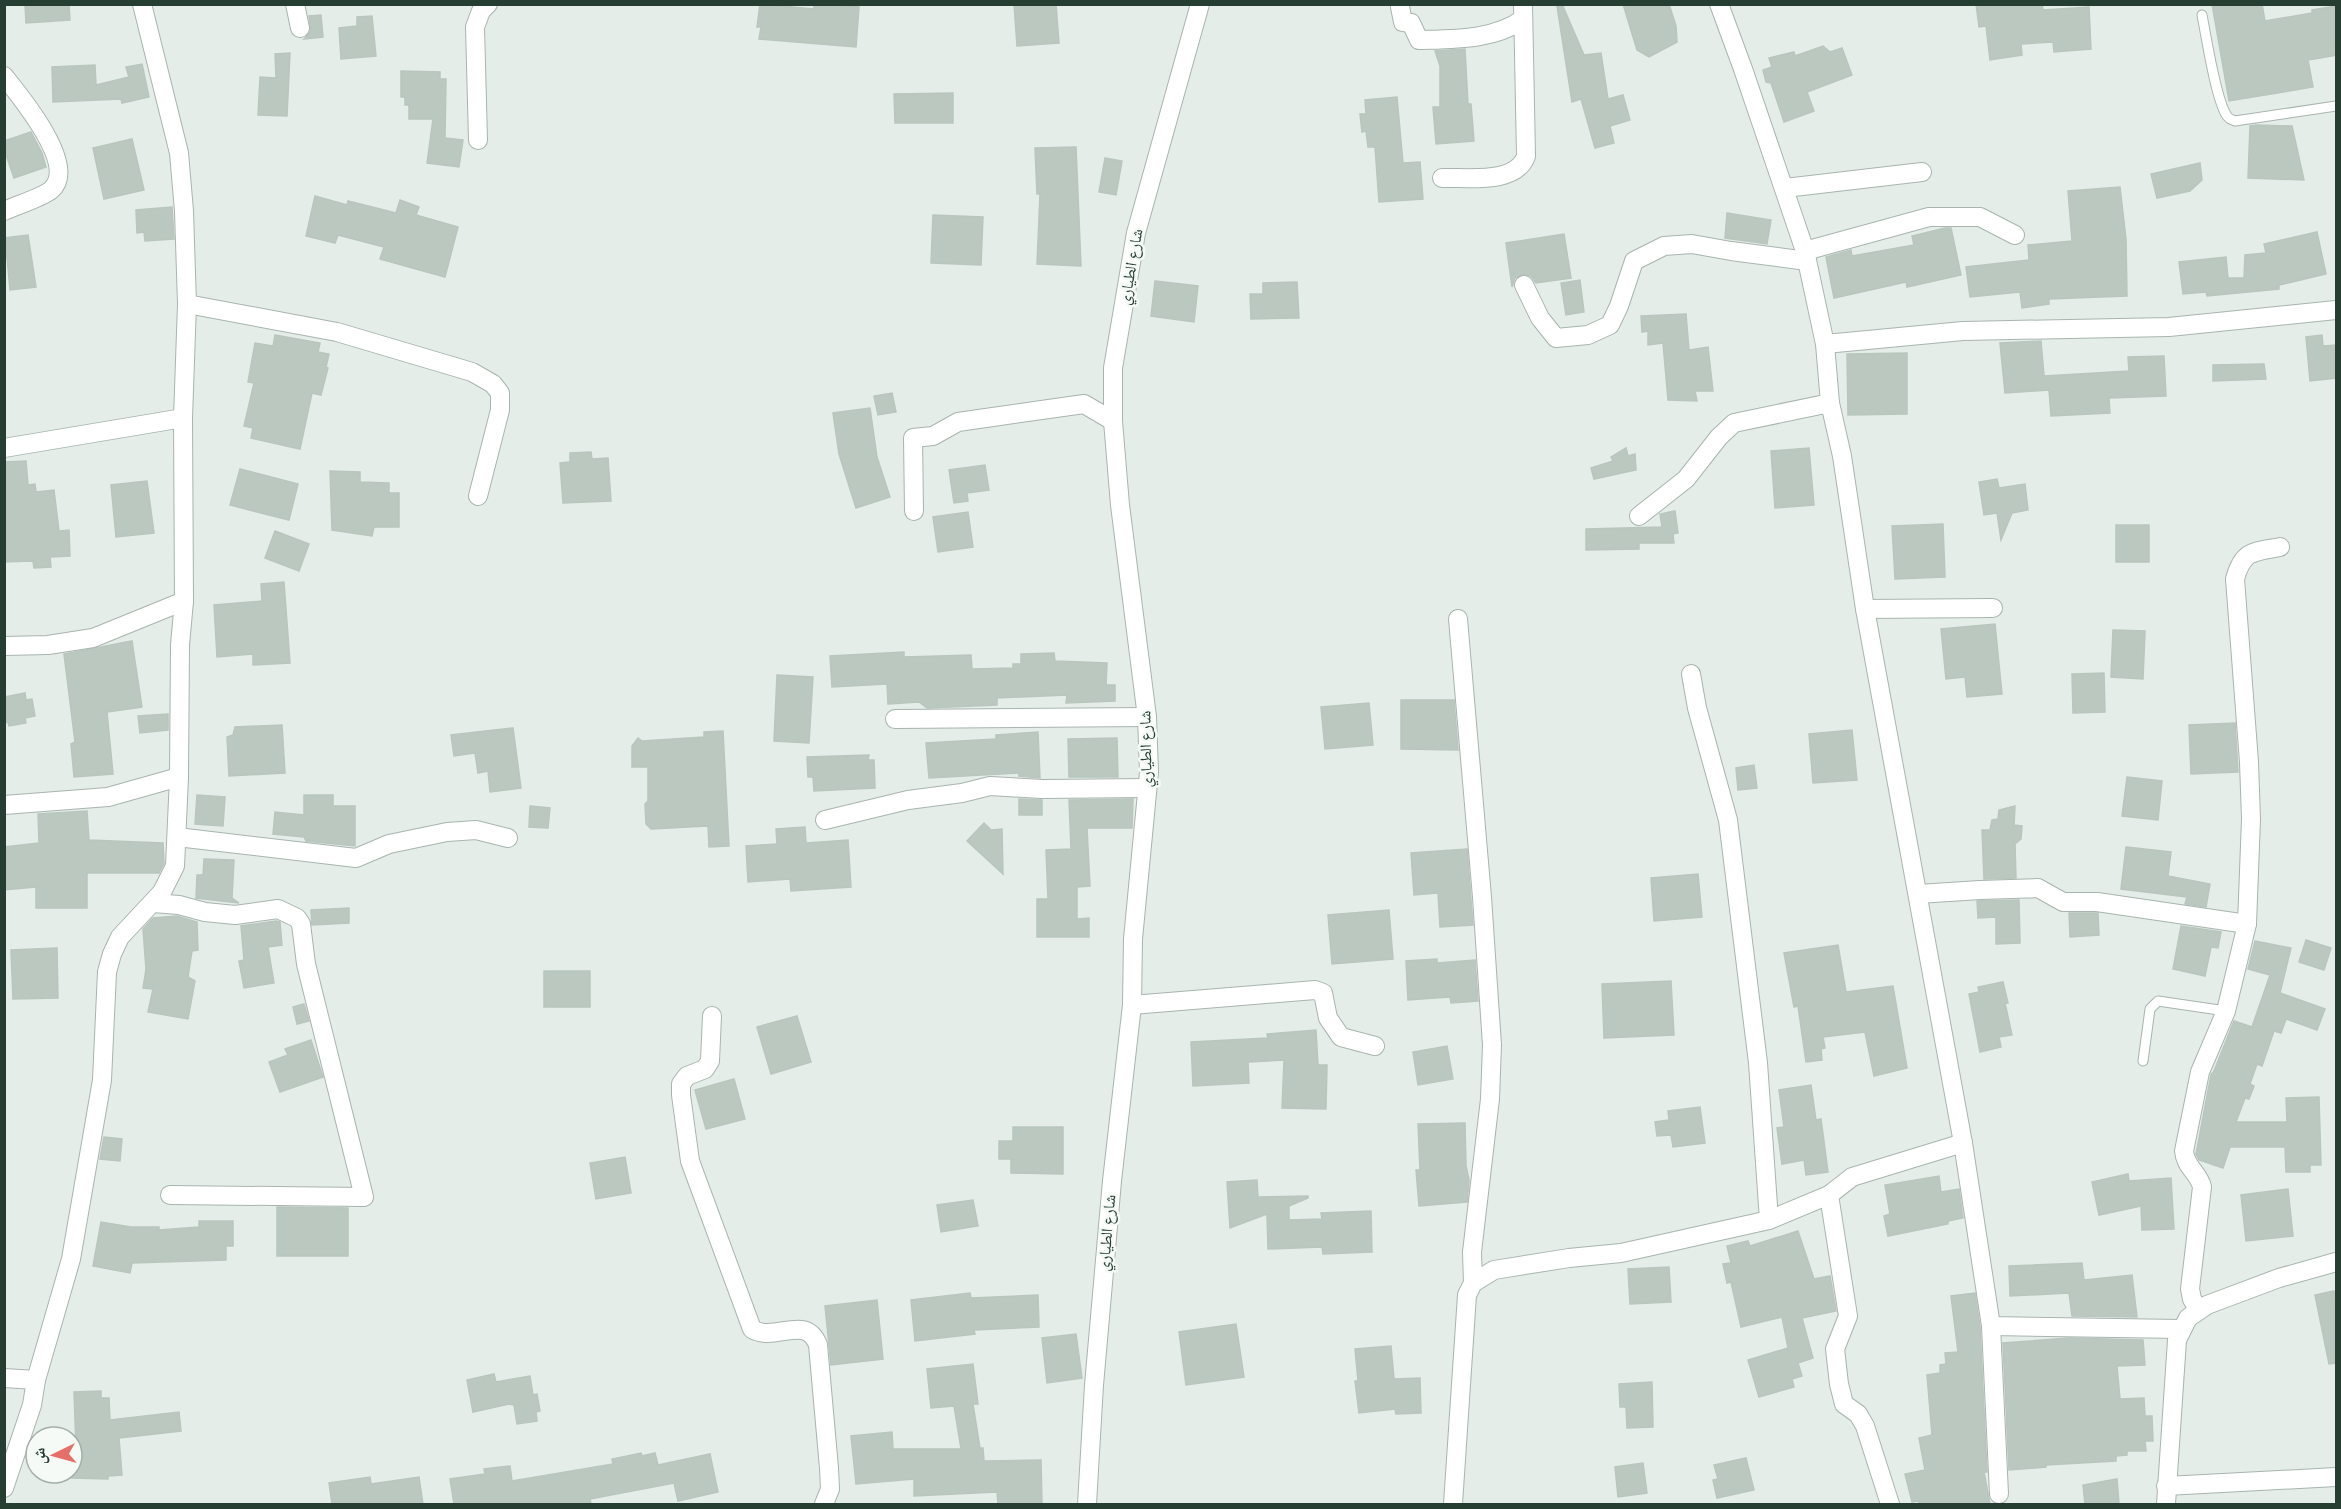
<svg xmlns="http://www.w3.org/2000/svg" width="2341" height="1509" viewBox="0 0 2341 1509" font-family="Signika,'Noto Naskh Arabic',sans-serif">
<rect width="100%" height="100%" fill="#e5ede8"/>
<g fill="#bbc8c0" stroke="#b8c6bd" stroke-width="1.5">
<polygon points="25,4 69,4 70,20 26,23"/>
<polygon points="760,4 814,9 814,4 859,7 856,47 759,39 761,27 757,27"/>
<polygon points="1014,4 1056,4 1059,43 1017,46"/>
<polygon points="1562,4 1584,55 1601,53 1608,99 1623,95 1630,120 1610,126 1614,143 1595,148 1581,99 1572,102 1557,6"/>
<polygon points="1623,4 1669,4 1676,26 1677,42 1649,57 1637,50"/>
<polygon points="1976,4 2042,4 2043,10 2089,7 2091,49 2054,52 2053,42 2021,44 2022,55 1990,60 1986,26 1979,27"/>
<polygon points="2212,4 2262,4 2265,21 2312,13 2312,10 2337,6 2337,55 2308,60 2313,87 2229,101"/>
<polygon points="321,15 323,37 304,39 311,31 309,16"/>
<polygon points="372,16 376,56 341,59 339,28 357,26 357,17"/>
<polygon points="1823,46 1830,52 1842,48 1852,75 1807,92 1814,111 1784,122 1771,83 1766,82 1763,70 1772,67 1769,58 1794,52 1795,56"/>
<polygon points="1465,49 1468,104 1471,104 1474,141 1436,144 1433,107 1440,107 1440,66 1435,51"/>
<polygon points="290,53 287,116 258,115 260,77 276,78 275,54"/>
<polygon points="142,64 149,97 122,103 121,99 53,102 52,67 95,65 96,85 129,77 126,67"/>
<polygon points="401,71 440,72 440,79 446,79 445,138 463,140 459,167 427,163 433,119 409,119 409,105 405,105 405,97 401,97"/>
<polygon points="953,93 953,123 895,123 894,94"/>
<polygon points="1397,97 1403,163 1420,162 1423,199 1379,202 1375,147 1368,147 1366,131 1362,132 1360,114 1366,114 1365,100"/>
<polygon points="2256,125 2292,126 2304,180 2248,178 2250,126"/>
<polygon points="31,132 42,153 46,167 14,178 4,149 4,141"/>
<polygon points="132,139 144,190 104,199 93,148"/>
<polygon points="1076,147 1081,266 1037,264 1040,194 1037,194 1035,148"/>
<polygon points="1105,158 1122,161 1116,195 1099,192"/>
<polygon points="2200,163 2202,180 2190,191 2157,198 2151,174"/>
<polygon points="2120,187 2126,239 2127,296 2049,299 2049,304 2022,308 2020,292 1970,297 1966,267 2029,260 2028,245 2072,241 2068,191"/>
<polygon points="315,196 347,205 348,201 396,213 400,200 419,207 416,215 458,227 445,277 380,259 384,247 338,235 335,243 306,236"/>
<polygon points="172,207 174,239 145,241 144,232 137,233 136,210"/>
<polygon points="1727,213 1771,220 1767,244 1725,238"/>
<polygon points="933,215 983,217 981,265 931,263"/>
<polygon points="1945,228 1951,228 1961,275 1907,287 1906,282 1834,298 1826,257 1851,250 1852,256 1914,245 1912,236"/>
<polygon points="2317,232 2326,274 2279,285 2279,289 2207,296 2206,292 2183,294 2179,262 2226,257 2228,278 2244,278 2245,255 2266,253 2264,244"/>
<polygon points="1564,234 1571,278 1536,283 1531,276 1524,274 1515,278 1512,287 1506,243"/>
<polygon points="28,235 36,287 10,290 7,257 4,258 4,238"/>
<polygon points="1580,280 1584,312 1566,315 1561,283"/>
<polygon points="1155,281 1198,286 1194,322 1151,316"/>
<polygon points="1297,282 1299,318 1251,319 1250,294 1263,294 1263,283"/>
<polygon points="1686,314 1689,350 1708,347 1713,391 1695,391 1697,401 1668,400 1663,343 1648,345 1648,331 1642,332 1641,316"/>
<polygon points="275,335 320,343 318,352 329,354 326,367 328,368 321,395 312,393 300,449 251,438 253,428 244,426 254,383 248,382 255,343 273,346"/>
<polygon points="2322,335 2323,346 2337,345 2337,378 2310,381 2306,337"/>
<polygon points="2041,341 2044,376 2129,371 2128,357 2164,356 2166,396 2109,398 2110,413 2051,416 2049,390 2005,393 2000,343"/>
<polygon points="1907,353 1907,414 1848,415 1847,354"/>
<polygon points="2264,364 2266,379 2213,381 2213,365"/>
<polygon points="892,393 896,412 878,415 874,396"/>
<polygon points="870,408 877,457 890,497 856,508 839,454 833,413"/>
<polygon points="1626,448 1628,456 1635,454 1636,470 1594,479 1591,468 1613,461 1611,457"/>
<polygon points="1809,448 1814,505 1775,508 1771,451"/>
<polygon points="591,452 592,459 608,458 611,501 563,503 560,463 570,462 570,453"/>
<polygon points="26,461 28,485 35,484 36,492 54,490 59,531 69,530 70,556 50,557 51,567 34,568 33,561 4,562 4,462"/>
<polygon points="985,465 989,490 967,493 968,501 954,503 949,470"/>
<polygon points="240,469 298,484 289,520 230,505"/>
<polygon points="330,471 360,472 360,482 389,483 389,493 399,493 399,527 374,527 372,536 332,530"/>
<polygon points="1997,479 1999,488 2025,484 2028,510 2012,513 2001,540 1997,513 1984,515 1979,482"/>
<polygon points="147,481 154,533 116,537 111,485"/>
<polygon points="1675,511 1678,533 1673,534 1674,543 1639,543 1639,549 1586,550 1586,529 1662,527 1660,514"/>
<polygon points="968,512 973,547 938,552 933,517"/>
<polygon points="1943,524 1945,577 1895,579 1892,526"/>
<rect x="2116" y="525" width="33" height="37"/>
<polygon points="275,531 309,544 299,571 265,558"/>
<polygon points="284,582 290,663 253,665 253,654 217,657 214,605 262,601 261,584"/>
<polygon points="1995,624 2002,694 1967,697 1965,677 1946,679 1941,629"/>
<polygon points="2113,630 2145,631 2143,679 2111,677"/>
<polygon points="132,641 142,707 107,712 113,774 74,777 71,744 75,742 64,654"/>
<polygon points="904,652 904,657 971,655 972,669 1013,668 1013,664 1021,664 1021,654 1054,653 1055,661 1107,663 1106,685 1115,685 1115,701 1066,703 1067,695 997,698 997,705 927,708 919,702 888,704 887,684 832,687 830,656"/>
<polygon points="2104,673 2105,712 2073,713 2072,674"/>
<polygon points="777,675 813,677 809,743 774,741"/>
<polygon points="25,693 26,700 32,699 35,716 25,718 26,723 9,726 8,722 4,723 4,697"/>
<polygon points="1401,700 1454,700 1458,750 1401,749"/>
<polygon points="1369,703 1373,745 1325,749 1321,707"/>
<polygon points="168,714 168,730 140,733 138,716"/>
<polygon points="2235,723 2238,772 2191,774 2189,725"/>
<polygon points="282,725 285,773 229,776 227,737 233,735 235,727"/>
<polygon points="513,728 521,788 490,792 488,771 478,773 475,753 454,756 451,735"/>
<polygon points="1852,730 1857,780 1813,783 1809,734"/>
<polygon points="723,731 729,846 709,847 708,826 651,829 646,824 645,804 648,801 648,767 632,767 632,746 638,738 642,741 704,737 704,732"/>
<polygon points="1038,732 1040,778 1019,776 1019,773 929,778 926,743 996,739 996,735"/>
<polygon points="1117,738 1118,777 1069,777 1068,739"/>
<polygon points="869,755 868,760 874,760 875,788 814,791 813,777 808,777 807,757"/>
<polygon points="1754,765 1757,788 1738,790 1736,768"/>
<polygon points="2127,777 2162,781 2158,820 2122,816"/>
<polygon points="197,795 225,797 223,826 195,824"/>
<polygon points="304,795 333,795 333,806 355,806 355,846 306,841 304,837 273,834 275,812 304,815"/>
<polygon points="1019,799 1042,800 1042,815 1019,815"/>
<polygon points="1133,799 1132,828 1087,828 1090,886 1077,887 1077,919 1089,918 1089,937 1037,937 1037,899 1048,899 1046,850 1071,849 1069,800"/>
<polygon points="530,806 550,808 548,828 529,827"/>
<polygon points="2015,806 2014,825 2022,826 2021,839 2015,844 2016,878 1984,879 1982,830 1990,830 1992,820 1998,819 1999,810"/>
<polygon points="87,811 89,840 163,843 164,863 159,873 87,873 87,908 36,908 36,887 4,890 4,847 39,843 38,814"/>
<polygon points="984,823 991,830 1002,829 1003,874 967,841"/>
<polygon points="805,827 806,843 848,840 851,887 791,891 790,879 748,882 746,846 777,844 776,829"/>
<polygon points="2126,847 2171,852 2168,876 2210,884 2206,907 2185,904 2187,897 2121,889"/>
<polygon points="1467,849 1473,925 1440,927 1438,893 1414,895 1411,853"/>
<polygon points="204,859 234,860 232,898 239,903 196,898 197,875 203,875"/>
<polygon points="1698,874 1702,917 1654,921 1651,878"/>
<polygon points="2019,900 2020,943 1996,944 1996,917 1978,918 1977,901"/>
<polygon points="349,908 349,923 312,925 311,910"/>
<polygon points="1389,910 1393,959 1332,964 1328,915"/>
<polygon points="2069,913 2098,913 2099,935 2070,937"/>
<polygon points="177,916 197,922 198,950 192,951 188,977 195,981 188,1019 148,1012 153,989 143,988 146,969 143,929 153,918"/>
<polygon points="276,921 280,922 282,945 268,947 274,983 244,988 239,961 244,960 241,926"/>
<polygon points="2181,926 2221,932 2218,948 2211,947 2205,976 2173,969"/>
<polygon points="2306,940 2331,948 2324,970 2299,962"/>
<polygon points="2255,941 2291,948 2280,993 2325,1009 2317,1030 2286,1019 2281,1033 2274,1031 2262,1066 2257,1064 2250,1084 2254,1086 2249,1099 2245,1098 2236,1122 2287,1122 2286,1098 2319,1097 2321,1165 2310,1165 2310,1172 2286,1172 2285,1147 2230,1147 2223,1168 2199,1160 2196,1154 2211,1075 2214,1071 2234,1021 2252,1027 2270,975 2248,969"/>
<polygon points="1838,945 1846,992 1893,986 1907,1068 1874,1076 1865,1032 1823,1037 1825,1048 1821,1049 1822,1060 1806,1062 1798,1006 1794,1007 1784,953"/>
<polygon points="57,948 58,998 13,999 11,950"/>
<polygon points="1437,959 1437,963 1475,960 1478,1001 1451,1003 1450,997 1408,1000 1406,961"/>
<rect x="544" y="971" width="46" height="36"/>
<polygon points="1671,981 1674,1035 1604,1038 1602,984"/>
<polygon points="2003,982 2008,1003 2005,1003 2012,1035 1999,1037 2001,1047 1980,1052 1969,994 1979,992 1978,987"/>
<polygon points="304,1004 309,1021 297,1024 293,1007"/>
<polygon points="797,1016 811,1062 771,1074 757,1027"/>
<polygon points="1316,1030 1318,1065 1327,1065 1326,1109 1282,1108 1284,1060 1248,1062 1249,1083 1193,1086 1191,1042 1268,1038 1267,1034"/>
<polygon points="311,1040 323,1077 280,1092 269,1062 288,1055 285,1049"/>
<polygon points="1447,1046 1453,1079 1418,1085 1413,1052"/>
<polygon points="734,1079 745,1119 706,1129 695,1090"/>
<polygon points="1811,1085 1816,1120 1821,1119 1828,1172 1806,1175 1804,1160 1782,1164 1777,1128 1784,1127 1779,1090"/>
<polygon points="1700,1107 1705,1143 1673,1147 1671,1135 1657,1136 1655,1122 1669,1120 1668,1111"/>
<polygon points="1465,1123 1466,1166 1469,1180 1467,1202 1419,1206 1416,1170 1420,1170 1418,1124"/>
<polygon points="1013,1127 1063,1127 1063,1174 1011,1173 1011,1159 999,1159 999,1141 1013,1141"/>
<polygon points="104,1137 122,1139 120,1161 100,1159"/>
<polygon points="625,1157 631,1193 596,1199 590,1163"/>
<polygon points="2128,1174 2129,1181 2171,1178 2174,1229 2142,1230 2141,1206 2099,1215 2092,1182"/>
<polygon points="1939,1176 1941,1192 1959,1189 1963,1218 1948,1221 1948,1224 1888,1236 1884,1216 1890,1214 1885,1185"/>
<polygon points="1257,1180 1258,1197 1308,1196 1308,1198 1289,1206 1289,1220 1322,1219 1321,1213 1371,1211 1372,1252 1323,1254 1322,1247 1268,1249 1267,1214 1230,1228 1227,1182"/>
<polygon points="2288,1189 2293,1236 2246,1241 2241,1195"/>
<polygon points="973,1200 978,1226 941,1232 937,1205"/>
<polygon points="277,1207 348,1208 348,1256 277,1256"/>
<polygon points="199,1221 233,1221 233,1246 226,1246 226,1260 132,1263 130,1273 93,1266 101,1222 131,1227 159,1227 159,1230 199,1227"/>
<polygon points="1798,1231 1814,1279 1830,1276 1836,1311 1802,1318 1813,1358 1798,1363 1802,1376 1792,1379 1794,1387 1759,1397 1748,1360 1788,1348 1782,1317 1741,1327 1731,1282 1727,1283 1723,1264 1731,1263 1727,1246 1748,1241 1750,1246"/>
<polygon points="2082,1263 2084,1280 2132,1275 2137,1317 2072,1316 2069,1293 2010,1296 2009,1266"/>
<polygon points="1669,1267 1671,1302 1630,1304 1628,1269"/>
<polygon points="2334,1291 2337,1305 2337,1363 2329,1364 2315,1295"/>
<polygon points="970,1293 971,1298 1038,1295 1039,1327 974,1330 975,1334 915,1341 911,1300"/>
<polygon points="1975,1293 1980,1327 1987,1472 1984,1472 1990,1504 1919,1504 1919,1501 1912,1502 1905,1474 1925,1470 1919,1438 1932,1435 1927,1375 1940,1373 1940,1365 1946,1364 1945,1353 1958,1352 1951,1296"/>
<polygon points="877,1300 883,1359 831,1365 825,1306"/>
<polygon points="1236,1324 1244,1377 1186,1385 1179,1332"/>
<polygon points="1076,1334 1082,1378 1047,1383 1042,1338"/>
<polygon points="2069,1338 2143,1340 2145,1365 2117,1366 2120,1399 2144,1398 2145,1416 2152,1416 2153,1441 2145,1441 2146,1451 2127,1451 2127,1455 2116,1456 2116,1461 2046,1465 2046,1467 2009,1470 2003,1343"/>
<polygon points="1391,1346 1394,1379 1420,1378 1421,1413 1396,1414 1395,1409 1359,1413 1355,1381 1358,1381 1355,1349"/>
<polygon points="973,1364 978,1404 973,1404 980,1448 983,1448 984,1461 1041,1460 1042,1504 998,1504 997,1492 914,1496 914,1479 856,1484 851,1436 892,1432 893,1449 961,1449 954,1406 931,1408 927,1369"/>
<polygon points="494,1374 496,1382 530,1376 533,1395 537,1394 540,1411 536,1412 537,1421 517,1424 514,1405 509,1404 473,1412 467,1380"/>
<polygon points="1652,1382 1653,1427 1627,1428 1626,1407 1620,1407 1619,1384"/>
<polygon points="101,1391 101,1398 109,1398 110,1420 179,1412 181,1431 119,1438 122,1475 108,1476 108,1479 72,1478 72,1448 76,1448 74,1392"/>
<polygon points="641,1453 642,1456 655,1453 658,1465 710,1454 718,1492 678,1501 674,1483 590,1499 591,1504 454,1504 450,1479 485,1474 484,1469 510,1466 512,1481 613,1464 612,1459"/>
<polygon points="1746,1458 1754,1490 1717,1498 1713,1480 1718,1479 1714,1465"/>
<polygon points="1643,1463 1647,1493 1618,1497 1615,1467"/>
<polygon points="370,1477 371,1484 419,1477 423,1504 332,1504 329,1483"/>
<polygon points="2117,1479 2119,1504 2085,1504 2083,1485"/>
</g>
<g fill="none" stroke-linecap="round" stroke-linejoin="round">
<defs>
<g id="service">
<path d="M2202 15C2206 35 2216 101 2227 116 2230 120 2231 119 2235 121L2336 106"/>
<polyline points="2143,1061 2150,1009 2158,1001 2226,1011"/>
</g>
<g id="minor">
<polyline points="295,4 300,28"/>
<polyline points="1719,4 1743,69 1805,251 1825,344 1830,403 1842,456 1865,609 1963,1143 1991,1326 2181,1329"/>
<path d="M1400 7 1403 22 1411 23 1419 40C1453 39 1495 40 1523 19"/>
<path d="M4 76C19 95 79 166 51 190 41 198 17 205 4 211"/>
<polyline points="478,140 475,27 481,11 488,4"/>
<path d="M1442 178C1467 177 1516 185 1526 156L1523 4"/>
<polyline points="1785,188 1922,172"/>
<polyline points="1805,251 1929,217 1980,217 2015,235"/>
<polyline points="1524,285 1540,318 1556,338 1588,335 1610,325 1619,306 1634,261 1664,246 1692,244 1731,251 1807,261"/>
<polyline points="187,304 337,332 472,372 493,384 500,393 500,410 478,496"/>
<polyline points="1825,344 1963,331 2169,327 2336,310"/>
<polyline points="4,448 183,418"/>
<polyline points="914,511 913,438 933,436 958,422 1084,404 1113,421"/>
<polyline points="1639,516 1686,479 1719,437 1734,423 1830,403"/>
<polyline points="1865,609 1993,608"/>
<polyline points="1458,619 1482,897 1492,1045 1490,1099 1472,1252 1473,1283"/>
<polyline points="4,646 48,645 93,638 184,601"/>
<polyline points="1691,674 1697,708 1728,820 1758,1063 1769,1220"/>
<polyline points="895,719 1147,717"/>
<polyline points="4,805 108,797 179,777"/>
<polyline points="825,820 908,800 962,793 990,786 1042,789 1147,788"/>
<polyline points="177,837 356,858 389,844 447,832 476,830 508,838"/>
<polyline points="1918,894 1980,890 2038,888 2063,902 2097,902 2247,924"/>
<polyline points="153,903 179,905 205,912 235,915 278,909 297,918 301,924 306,964 364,1197 170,1195"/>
<polyline points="1132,1005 1315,990 1323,993 1328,1018 1341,1037 1375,1046"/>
<path d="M712 1016 710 1061 705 1069 687 1076 681 1084V1095L690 1161 752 1329C775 1343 806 1313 818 1345L829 1468 830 1489 824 1504"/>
<polyline points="1829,1195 1848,1316 1835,1349 1839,1384 1844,1404 1858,1414 1865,1426 1890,1504"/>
<path d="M2198 1309 2192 1299 2190 1289 2202 1187C2199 1173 2185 1167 2184 1151L2200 1072 2226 1011 2247 924 2251 819 2249 762 2235 579C2243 550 2253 552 2280 547"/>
<polyline points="1991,1326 1999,1494"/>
<polyline points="4,1378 36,1380"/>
<polyline points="2166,1486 2336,1477"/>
<polyline points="4,1488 32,1405 36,1380 71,1259 102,1080 107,972 112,954 120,937 162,892 175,866 179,777 180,645 184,601 183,418 187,304 184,211 179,153 142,4"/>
<polyline points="1087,1504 1094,1385 1112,1181 1132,1005 1133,939 1149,772 1147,717 1120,505 1113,421 1113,368 1136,233 1200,4"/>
<polyline points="1453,1504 1467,1295 1473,1283 1494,1270 1569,1258 1621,1253 1769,1220 1829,1195 1852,1177 1963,1143"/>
<polyline points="2166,1504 2177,1340 2188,1318 2207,1305 2279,1278 2336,1262"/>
</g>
</defs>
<use href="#service" stroke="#a8b5ae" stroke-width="11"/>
<use href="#minor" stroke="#a8b5ae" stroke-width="20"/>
<use href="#service" stroke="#fff" stroke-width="9"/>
<use href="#minor" stroke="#fff" stroke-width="18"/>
</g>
<g text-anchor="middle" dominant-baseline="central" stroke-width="5" stroke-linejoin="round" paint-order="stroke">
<g font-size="16" fill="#263e32" stroke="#f6faf7">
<text transform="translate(1131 267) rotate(-80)">شارع الطياري</text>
<text transform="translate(1146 749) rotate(-91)">شارع الطياري</text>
<text transform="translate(1107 1233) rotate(-85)">شارع الطياري</text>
</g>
</g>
<rect width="2341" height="1509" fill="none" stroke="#263e32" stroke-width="12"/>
<g transform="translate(54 1455) rotate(265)"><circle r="28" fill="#f6faf7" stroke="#a3afa8" stroke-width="1.5"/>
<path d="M0-4.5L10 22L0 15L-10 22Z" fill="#e76f69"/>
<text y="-9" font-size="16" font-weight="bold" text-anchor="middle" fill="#263e32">ش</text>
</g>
</svg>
